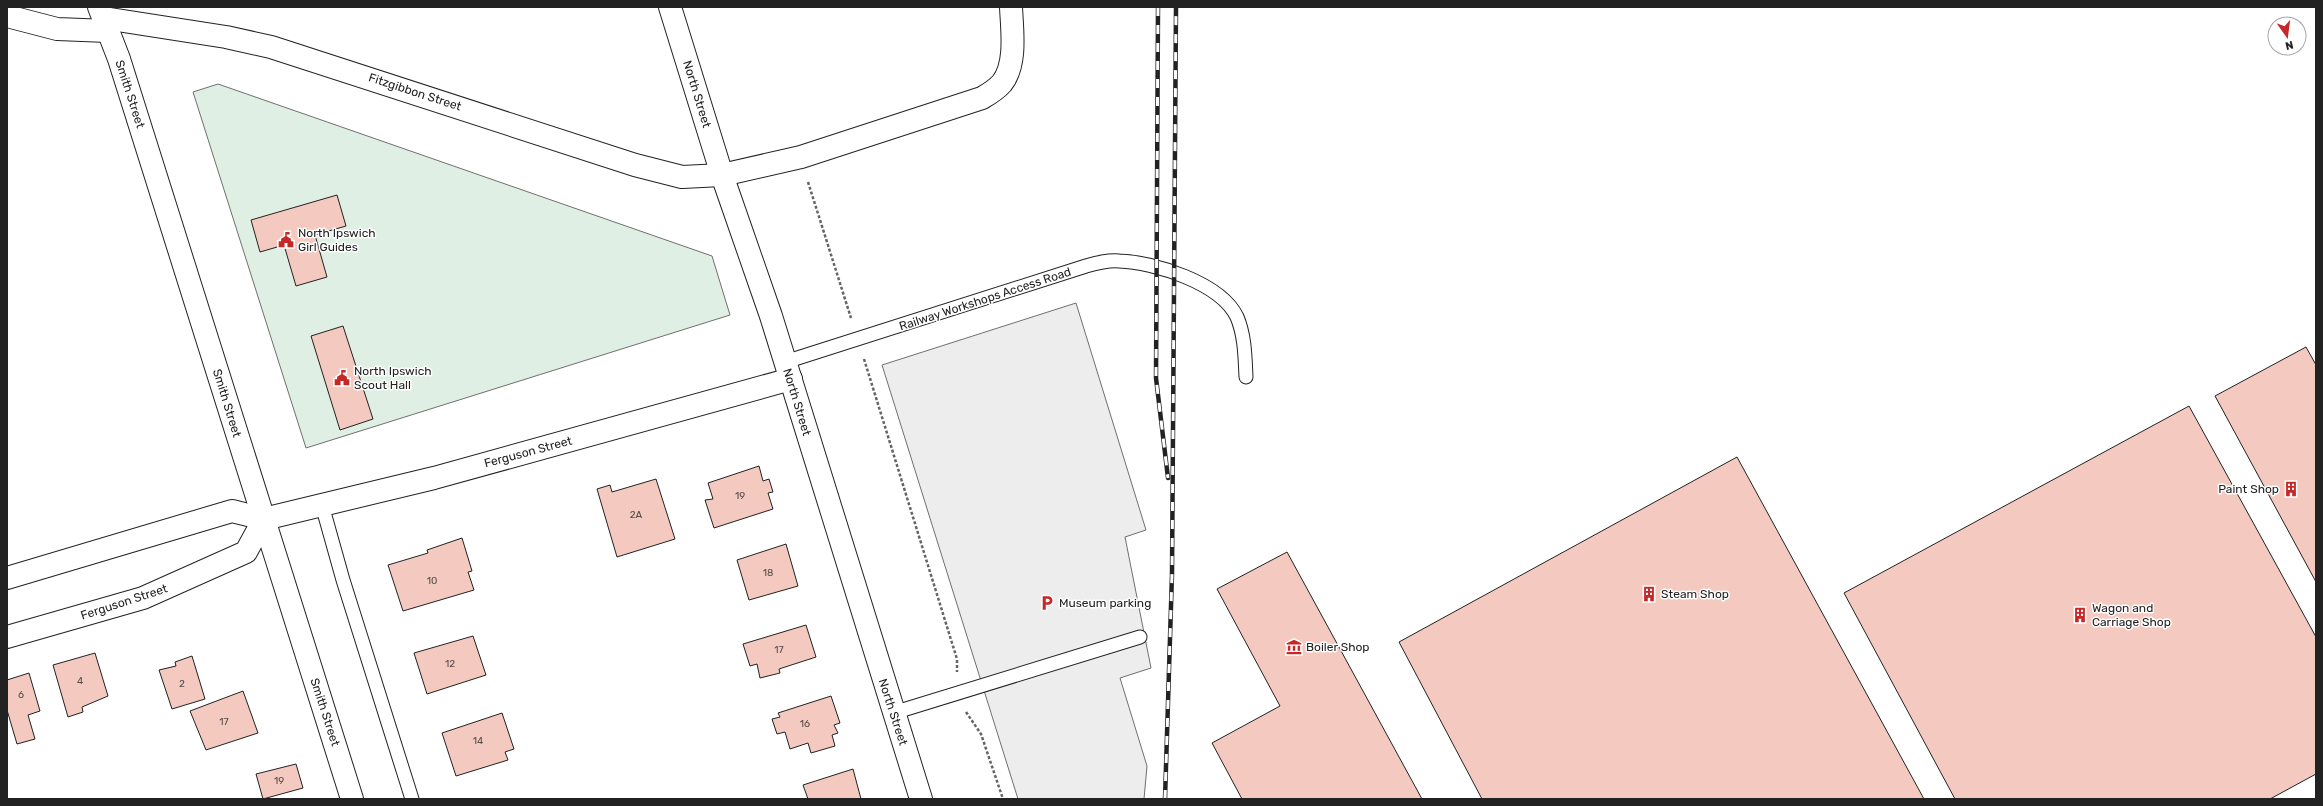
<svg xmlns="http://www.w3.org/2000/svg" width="2323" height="806" viewBox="0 0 2323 806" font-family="Rubik,sans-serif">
<rect width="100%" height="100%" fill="#fff"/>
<polygon fill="#e0efe3" stroke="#6f6f6f" points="218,84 712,256 730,315 306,448 193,92"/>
<polygon fill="#ededed" stroke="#6f6f6f" points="1076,303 1146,530 1125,537 1151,668 1120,678 1147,766 1144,799 1018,799 882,365"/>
<g fill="#f3c9c0" stroke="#222">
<polygon points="337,195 346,226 315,235 327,277 296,286 284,245 260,252 251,220"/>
<polygon points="343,326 373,419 340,430 311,336"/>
<polygon points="2306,347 2316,365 2316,582 2215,396"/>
<polygon points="2189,406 2316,637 2316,774 2270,799 1955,799 1844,593"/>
<polygon points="1737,457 1924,799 1482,799 1399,642"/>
<polygon points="759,466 763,481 769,479 773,492 768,493 773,509 714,528 705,500 713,499 708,483"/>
<polygon points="656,479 675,539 617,557 597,489 610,485 612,492"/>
<polygon points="462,538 472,571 468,572 474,590 403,611 388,565 428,553 427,550"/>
<polygon points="786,544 798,586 749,600 737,560"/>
<polygon points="1287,552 1422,799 1242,799 1212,743 1280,706 1217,589"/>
<polygon points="806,625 816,657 779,669 780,673 760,678 757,664 750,666 743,644"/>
<polygon points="473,636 486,675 427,694 414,653"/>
<polygon points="95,653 108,696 82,707 83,712 68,717 53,665"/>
<polygon points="192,656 205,699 172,709 159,670 176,666 175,662"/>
<polygon points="29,673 40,711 28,715 35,739 17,744 7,710 7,680"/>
<polygon points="243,691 258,733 206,750 190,711"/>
<polygon points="831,696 840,723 834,725 838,733 832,735 835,746 811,753 808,743 790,749 785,732 777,734 772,719 780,717 778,713"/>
<polygon points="502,713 514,749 505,752 508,760 456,776 442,733"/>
<polygon points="296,764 303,788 263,799 256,774"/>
<polygon points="853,769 861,799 808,799 803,785"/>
</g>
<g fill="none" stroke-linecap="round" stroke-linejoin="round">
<defs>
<g id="service">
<path d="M785 362 1086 266C1097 263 1108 260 1119 261 1154 262 1221 283 1237 317 1245 336 1245 357 1246 377"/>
<polyline points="322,505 343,580 412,799"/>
<polyline points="893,713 1140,637"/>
</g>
<g id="minor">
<polyline points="99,7 119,59 352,799"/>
<polyline points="670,7 722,175 771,316 921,799"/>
<polyline points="7,16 57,29 108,31"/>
<path d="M104 18 226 37 271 47 635 165 682 177 722 175 801 157 982 98C989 94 996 90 1002 83 1017 64 1012 30 1011 7"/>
<polyline points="7,578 232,511 264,519 434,478 791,379"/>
<polyline points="7,637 143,598 246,552 264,519"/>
</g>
</defs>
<use href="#service" stroke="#222" stroke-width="15"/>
<use href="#minor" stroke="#222" stroke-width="24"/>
<g stroke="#646464" stroke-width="2.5" stroke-dasharray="3 2" stroke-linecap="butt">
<polyline points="808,182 851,318"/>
<polyline points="864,359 957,659 957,672"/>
<polyline points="966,712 981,734 1003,799"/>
</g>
<use href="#service" stroke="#fff" stroke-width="13"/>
<use href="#minor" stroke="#fff" stroke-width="22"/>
<defs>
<g id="rail">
<polyline points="1158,7 1156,378 1168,478"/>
<polyline points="1165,799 1172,574 1176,7"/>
</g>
</defs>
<use href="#rail" stroke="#222" stroke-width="4.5"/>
<use href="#rail" stroke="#fff" stroke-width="3" stroke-dasharray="9" stroke-linecap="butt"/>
</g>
<defs>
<symbol id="civic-bare" viewBox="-9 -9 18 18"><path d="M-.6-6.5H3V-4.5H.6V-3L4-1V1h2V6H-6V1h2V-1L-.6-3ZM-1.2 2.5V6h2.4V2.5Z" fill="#c62828" stroke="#fff" stroke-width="2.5" paint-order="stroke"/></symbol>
<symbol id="building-bare" viewBox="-9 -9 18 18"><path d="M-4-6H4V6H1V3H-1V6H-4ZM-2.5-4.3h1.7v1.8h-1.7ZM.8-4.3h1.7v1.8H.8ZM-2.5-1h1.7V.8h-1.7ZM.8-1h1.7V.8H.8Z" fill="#c62828" stroke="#fff" stroke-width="2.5" paint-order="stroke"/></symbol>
<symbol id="parking-bare" viewBox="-9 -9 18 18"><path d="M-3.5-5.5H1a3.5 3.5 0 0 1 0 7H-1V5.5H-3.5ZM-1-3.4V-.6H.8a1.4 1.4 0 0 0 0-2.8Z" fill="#c62828" stroke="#fff" stroke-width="2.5" paint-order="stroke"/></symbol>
<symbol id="museum-bare" viewBox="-9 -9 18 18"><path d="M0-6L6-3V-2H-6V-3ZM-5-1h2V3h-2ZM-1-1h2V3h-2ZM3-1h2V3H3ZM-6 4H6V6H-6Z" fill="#c62828" stroke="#fff" stroke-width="2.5" paint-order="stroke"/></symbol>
</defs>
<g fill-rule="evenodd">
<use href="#civic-bare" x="275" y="229" width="22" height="22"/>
<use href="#civic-bare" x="331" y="367" width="22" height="22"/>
<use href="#building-bare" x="2280" y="478" width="22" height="22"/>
<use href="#building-bare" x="1638" y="583" width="22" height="22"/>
<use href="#parking-bare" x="1036" y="592" width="22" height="22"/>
<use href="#building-bare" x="2069" y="604" width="22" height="22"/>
<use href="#museum-bare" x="1283" y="636" width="22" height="22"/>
</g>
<g text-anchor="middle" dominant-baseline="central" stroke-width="3" stroke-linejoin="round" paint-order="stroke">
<g font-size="10" fill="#564c4a">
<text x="740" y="496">19</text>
<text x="636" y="515">2A</text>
<text x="768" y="573">18</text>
<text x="432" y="581">10</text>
<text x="779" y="650">17</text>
<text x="450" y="664">12</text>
<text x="80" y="681">4</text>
<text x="182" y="684">2</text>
<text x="21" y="695">6</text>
<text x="224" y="722">17</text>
<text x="805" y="724">16</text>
<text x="478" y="741">14</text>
<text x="279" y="781">19</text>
</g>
<g font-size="12" fill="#222" stroke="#fff">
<text transform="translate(415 92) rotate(18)">Fitzgibbon Street</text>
<text transform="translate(130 94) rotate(72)">Smith Street</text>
<text transform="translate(697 94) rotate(73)">North Street</text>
<text transform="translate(985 299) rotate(-18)">Railway Workshops Access Road</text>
<text transform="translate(797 402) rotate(73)">North Street</text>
<text transform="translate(227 403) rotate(73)">Smith Street</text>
<text transform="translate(528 452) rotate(-15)">Ferguson Street</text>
<text transform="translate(124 602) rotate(-18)">Ferguson Street</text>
<text transform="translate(325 712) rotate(72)">Smith Street</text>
<text transform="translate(893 712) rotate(72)">North Street</text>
</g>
<g font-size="12" fill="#222" stroke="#fff" text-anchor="start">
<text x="298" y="233">North Ipswich<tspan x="298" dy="14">Girl Guides</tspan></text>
<text x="354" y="371">North Ipswich<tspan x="354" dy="14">Scout Hall</tspan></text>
<text x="2279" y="489" text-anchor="end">Paint Shop</text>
<text x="1661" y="594">Steam Shop</text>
<text x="1059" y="603">Museum parking</text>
<text x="2092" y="608">Wagon and<tspan x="2092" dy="14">Carriage Shop</tspan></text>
<text x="1306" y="647">Boiler Shop</text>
</g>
</g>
<rect width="2323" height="806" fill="none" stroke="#222222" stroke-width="16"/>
<g transform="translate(2287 36) rotate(166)"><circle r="19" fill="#ffffff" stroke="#a7a7a7"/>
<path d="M0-3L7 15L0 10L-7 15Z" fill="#c62828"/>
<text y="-6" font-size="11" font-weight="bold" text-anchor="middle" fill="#222222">N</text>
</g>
</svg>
